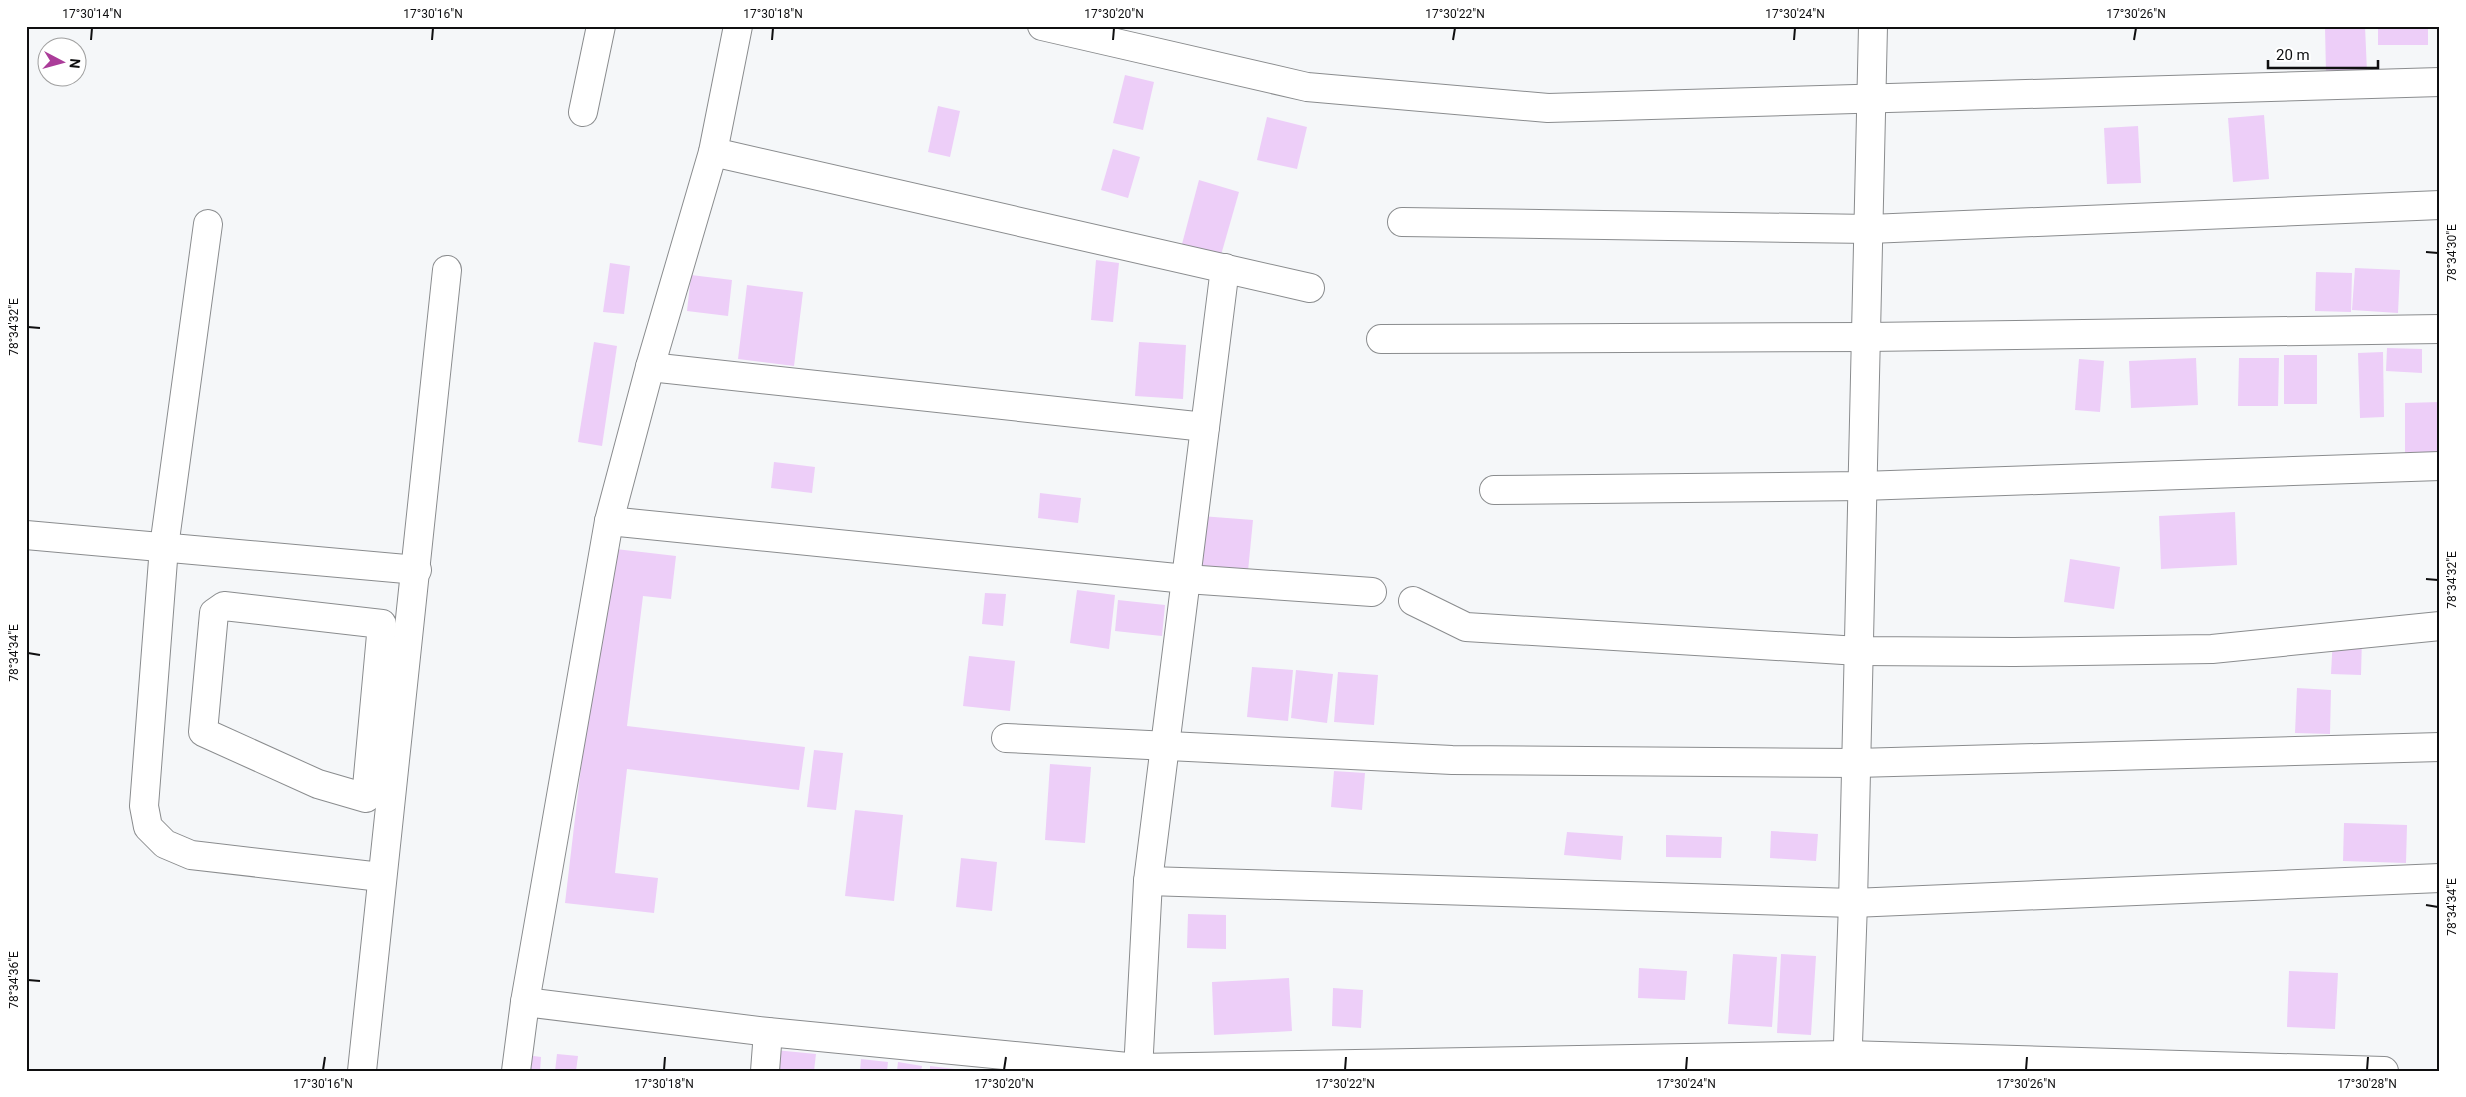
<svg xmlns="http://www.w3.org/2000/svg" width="2466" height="1097" viewBox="0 0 2466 1097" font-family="Roboto,sans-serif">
<rect width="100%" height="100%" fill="#f5f7f9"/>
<g fill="#edcef8">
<polygon points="2365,26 2367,72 2326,73 2325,27"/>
<rect x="2378" y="26" width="50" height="19"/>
<polygon points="1125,75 1154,82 1143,130 1113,123"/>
<polygon points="938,106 960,111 950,157 928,152"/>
<polygon points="2264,115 2269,179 2233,182 2228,118"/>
<polygon points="1267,117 1307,127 1297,169 1257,160"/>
<polygon points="2138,126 2141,183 2107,184 2104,128"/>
<polygon points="1113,149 1140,157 1128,198 1101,190"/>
<polygon points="1199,180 1239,192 1221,255 1182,244"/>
<polygon points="1096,260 1119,263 1113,322 1091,320"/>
<polygon points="610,263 630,266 624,314 603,312"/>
<polygon points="2355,268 2400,270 2398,313 2352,310"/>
<polygon points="2316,272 2352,273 2351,312 2315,311"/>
<polygon points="691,275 732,280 728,316 687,311"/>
<polygon points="747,285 803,292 794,366 738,359"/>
<polygon points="594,342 617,346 602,446 578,442"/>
<polygon points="1139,342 1186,345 1183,399 1135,396"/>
<polygon points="2387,348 2422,349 2422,373 2386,371"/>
<polygon points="2383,352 2384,417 2360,418 2358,353"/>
<rect x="2284" y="355" width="33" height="49"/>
<polygon points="2196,358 2198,405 2131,408 2129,361"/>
<polygon points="2239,358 2279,358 2278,406 2238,406"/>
<polygon points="2079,359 2104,361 2100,412 2075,410"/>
<polygon points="2440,402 2440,453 2405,453 2405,403"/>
<polygon points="774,462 815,467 812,493 771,488"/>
<polygon points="1040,493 1081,498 1078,523 1038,518"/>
<polygon points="2235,512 2237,565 2161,569 2159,516"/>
<polygon points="1201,516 1253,520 1248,571 1197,567"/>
<polygon points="607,548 676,556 671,599 643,596 627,726 805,747 799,790 627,769 615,873 658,878 654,913 565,903"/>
<polygon points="2070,559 2120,567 2114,609 2064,602"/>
<polygon points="1077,590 1115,595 1109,649 1070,643"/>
<polygon points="985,593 1006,594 1003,626 982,624"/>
<polygon points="1118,600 1165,605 1162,636 1115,631"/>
<polygon points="2333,637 2362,638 2361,675 2331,674"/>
<polygon points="969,656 1015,661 1010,711 963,706"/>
<polygon points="1252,667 1293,670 1288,721 1247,717"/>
<polygon points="1296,670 1333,674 1327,723 1291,718"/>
<polygon points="1338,672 1378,675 1374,725 1334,722"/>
<polygon points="2297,688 2331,690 2330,734 2295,733"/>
<polygon points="814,750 843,753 836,810 807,807"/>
<polygon points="1050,764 1091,767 1085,843 1045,840"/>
<polygon points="1334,771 1365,773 1362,810 1331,807"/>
<polygon points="855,810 903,815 894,901 845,896"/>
<polygon points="2344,823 2407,825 2406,863 2343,861"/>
<polygon points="1771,831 1818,834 1816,861 1770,858"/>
<polygon points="1567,832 1623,836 1621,860 1564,855"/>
<polygon points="1666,835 1722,837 1721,858 1666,857"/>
<polygon points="961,858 997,862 992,911 956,907"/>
<polygon points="1188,914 1226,915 1226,949 1187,948"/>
<polygon points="1733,954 1777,957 1772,1027 1728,1024"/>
<polygon points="1781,954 1816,956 1811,1035 1777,1033"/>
<polygon points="1639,968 1687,971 1685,1000 1638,998"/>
<polygon points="2289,971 2338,973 2335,1029 2287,1027"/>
<polygon points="1289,978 1292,1031 1214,1035 1212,982"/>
<polygon points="1333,988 1363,990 1361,1028 1332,1026"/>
<polygon points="775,1050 816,1054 814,1071 773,1071"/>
<polygon points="519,1054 541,1057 540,1071 517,1071"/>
<polygon points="557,1054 578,1056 576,1071 555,1071"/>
<polygon points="861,1059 888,1062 887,1071 860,1071"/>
<polygon points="898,1062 922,1066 921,1071 897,1071"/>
<polygon points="930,1066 955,1069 955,1071 930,1071"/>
</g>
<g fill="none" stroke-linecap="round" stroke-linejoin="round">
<defs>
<g id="minor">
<polyline points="1042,26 1307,87 1548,108 2440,82"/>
<polyline points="583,112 601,26"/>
<polyline points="713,152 1310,288"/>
<polyline points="1402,222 1870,229 2440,205"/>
<polyline points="208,224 164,547 144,806 148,827 165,844 191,855 381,877"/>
<polyline points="1381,339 1867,337 2440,329"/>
<polyline points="650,367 1205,427"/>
<polyline points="1494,490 1862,486 2440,466"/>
<polyline points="609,521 1186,579 1372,592"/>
<polyline points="26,535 417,570"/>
<polyline points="1413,601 1466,627 1859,651 2014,652 2212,649 2440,626"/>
<polygon points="224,606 382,624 366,798 318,784 203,732 214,613"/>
<polyline points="1006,738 1452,760 1856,763 2440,747"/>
<polyline points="1148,881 1853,903 2440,878"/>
<polyline points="525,1002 768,1032 1138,1068 1847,1055 2384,1071"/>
<polyline points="362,1071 447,270"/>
<polyline points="516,1071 525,1002 609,521 650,367 713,152 738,26"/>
<polyline points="765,1071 768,1032"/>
<polyline points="1138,1071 1148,881 1225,268"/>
<polyline points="1847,1071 1853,903 1873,26"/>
</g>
</defs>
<use href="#minor" stroke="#8a8c8e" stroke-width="30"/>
<use href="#minor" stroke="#fff" stroke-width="28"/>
</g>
<path fill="none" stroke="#0f0f10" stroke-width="2" d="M91 40 92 28M432 40 433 28M772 40 773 28M1113 40 1114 28M1453 40 1455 28M1794 40 1795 28M2134 40 2136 28M2426 252 2438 253M28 327 40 328M2426 579 2438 580M28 653 40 655M2426 905 2438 907M28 980 40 981M323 1070 325 1057M664 1070 665 1057M1004 1070 1006 1057M1345 1070 1346 1057M1686 1070 1687 1057M2026 1070 2027 1057M2367 1070 2368 1057"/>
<rect width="2466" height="1097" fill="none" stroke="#ffffff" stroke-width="55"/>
<g transform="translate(62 62) rotate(96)"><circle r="24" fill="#ffffff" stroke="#9f9f9f"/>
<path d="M0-4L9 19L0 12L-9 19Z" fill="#ab3c99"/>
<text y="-8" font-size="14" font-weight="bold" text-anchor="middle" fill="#0f0f10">N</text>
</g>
<path d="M2268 60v8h110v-8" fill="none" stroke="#0f0f10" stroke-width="2.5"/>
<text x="2276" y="60" font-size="15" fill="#0f0f10" stroke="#ffffff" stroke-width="4" paint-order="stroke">20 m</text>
<rect x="28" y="28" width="2410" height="1042" fill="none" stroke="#0f0f10" stroke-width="2"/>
<g font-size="12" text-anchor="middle" fill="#0f0f10">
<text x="92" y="18">17°30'14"N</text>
<text x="433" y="18">17°30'16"N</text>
<text x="773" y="18">17°30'18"N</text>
<text x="1114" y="18">17°30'20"N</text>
<text x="1455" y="18">17°30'22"N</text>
<text x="1795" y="18">17°30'24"N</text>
<text x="2136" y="18">17°30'26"N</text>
<text transform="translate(2452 253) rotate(-90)" y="4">78°34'30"E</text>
<text transform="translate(14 327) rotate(-90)" y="4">78°34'32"E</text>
<text transform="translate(2452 580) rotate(-90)" y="4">78°34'32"E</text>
<text transform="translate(14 653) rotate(-90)" y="4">78°34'34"E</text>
<text transform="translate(2452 907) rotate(-90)" y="4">78°34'34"E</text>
<text transform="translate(14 980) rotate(-90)" y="4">78°34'36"E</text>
<text x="323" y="1088">17°30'16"N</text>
<text x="664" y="1088">17°30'18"N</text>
<text x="1004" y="1088">17°30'20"N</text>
<text x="1345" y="1088">17°30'22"N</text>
<text x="1686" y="1088">17°30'24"N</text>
<text x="2026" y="1088">17°30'26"N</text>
<text x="2367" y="1088">17°30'28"N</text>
</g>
</svg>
